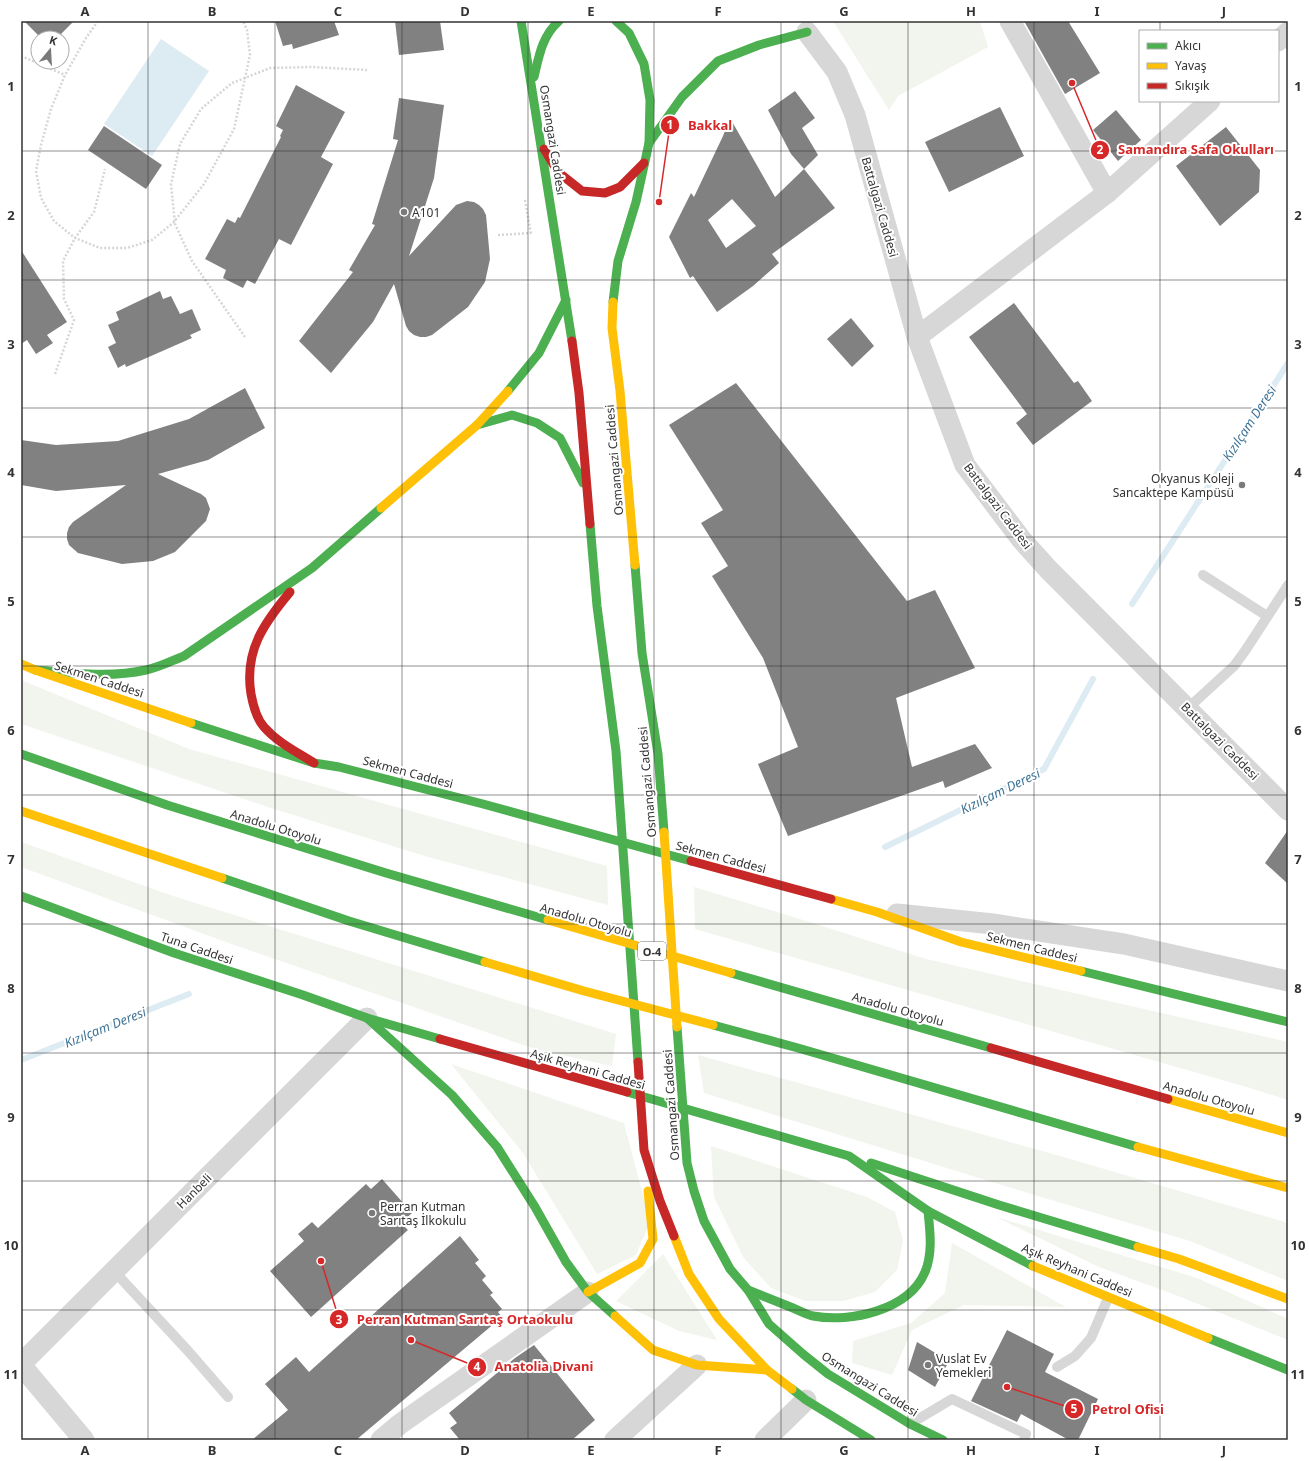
<svg xmlns="http://www.w3.org/2000/svg" width="1309" height="1461" viewBox="0 0 1309 1461" font-family="'Noto Sans',sans-serif">
<rect width="100%" height="100%" fill="#fff"/>
<g fill="#f1f5ed">
<polygon points="833,21 980,21 988,47 898,96 889,110"/>
<polygon points="21,680 189,749 607,866 608,905 428,857 268,807 21,724"/>
<polygon points="21,842 173,896 616,1034 612,1066 535,1049 226,942 21,867"/>
<polygon points="694,887 803,920 926,959 1288,1042 1288,1100 1250,1088 695,929"/>
<polygon points="698,1055 1060,1156 1288,1223 1288,1281 1190,1241 1031,1194 704,1093"/>
<polygon points="451,1064 624,1123 650,1222 636,1255 597,1274 523,1153"/>
<polygon points="711,1146 867,1197 895,1212 903,1241 897,1270 875,1292 843,1301 805,1301 771,1288 743,1257 714,1197"/>
<polygon points="996,1217 1197,1278 1288,1319 1288,1340 1173,1294 1099,1267"/>
<polygon points="952,1243 1066,1307 964,1305 912,1330 892,1375 852,1363 853,1341 911,1323 945,1293"/>
<polygon points="663,1254 717,1340 679,1331 616,1301"/>
</g>
<polygon fill="#ddebf3" points="161,39 209,71 152,156 104,124"/>
<g fill="none" stroke-linecap="round" stroke-linejoin="round">
<g stroke="#ddebf3" stroke-width="6">
<polyline points="1132,604 1288,363"/>
<polyline points="885,847 1044,769 1093,679"/>
<polyline points="21,1060 189,994"/>
</g>
</g>
<g fill="#818181" fill-rule="evenodd">
<polygon points="24,21 74,21 57,38 41,38"/>
<polygon points="275,21 334,21 339,35 293,49 292,44 283,46"/>
<polygon points="395,21 440,21 444,50 399,55"/>
<polygon points="1024,21 1068,21 1100,73 1065,94"/>
<polygon points="296,85 345,112 321,157 333,164 291,245 279,239 255,284 247,280 243,288 223,278 226,270 205,259 227,219 235,223 238,217 240,218 281,137 280,136 283,130 276,126"/>
<polygon points="795,91 815,118 802,128 818,155 804,169 791,154 768,110"/>
<polygon points="399,98 444,105 434,178 409,256 456,205 467,201 474,202 479,205 483,209 486,215 490,259 485,282 468,307 432,335 426,337 420,337 414,335 409,331 406,326 394,284 373,322 331,373 299,341 353,272 349,270 375,225 372,224 398,140 393,139"/>
<polygon points="1000,107 1024,156 949,192 925,142"/>
<polygon points="1116,110 1141,140 1118,161 1093,130"/>
<path d="M730 118 775 197 804 169 835 208 772 254 779 263 753 286 717 312 693 276 690 278 669 237 691 193 694 197 723 136ZM732 199 756 226 726 248 708 220Z"/>
<polygon points="104,126 162,165 146,189 88,150"/>
<polygon points="1226,127 1260,170 1259,192 1220,226 1176,166"/>
<polygon points="21,250 67,322 47,335 53,343 36,354 27,340 21,344"/>
<polygon points="160,291 163,299 171,296 180,314 192,309 201,330 190,335 192,338 126,367 125,364 118,368 108,347 116,343 108,325 119,320 116,312"/>
<polygon points="1014,303 1074,383 1078,381 1092,401 1033,445 1016,423 1027,414 969,337"/>
<polygon points="851,318 874,346 852,367 827,339"/>
<polygon points="736,383 907,601 935,590 975,668 896,698 912,767 975,744 992,768 945,788 943,781 788,836 758,764 798,747 763,658 712,576 728,566 701,523 723,510 669,425"/>
<polygon points="245,388 265,428 208,460 158,474 201,494 206,498 210,509 206,521 175,552 153,561 122,564 78,553 69,545 67,539 67,533 69,527 73,522 126,485 56,491 21,485 21,440 56,445 118,441 189,419"/>
<polygon points="1288,830 1288,884 1265,863"/>
<polygon points="382,1179 412,1213 401,1223 408,1230 311,1317 270,1271 304,1241 298,1234 312,1222 318,1228 366,1184 371,1189"/>
<polygon points="460,1236 479,1260 475,1263 486,1276 482,1280 493,1293 490,1295 502,1309 498,1312 502,1317 356,1440 252,1440 288,1410 265,1384 296,1357 309,1372"/>
<polygon points="1007,1330 1054,1354 1045,1372 1098,1399 1078,1440 1069,1440 1021,1414 1017,1422 971,1401"/>
<polygon points="917,1342 949,1361 935,1387 908,1370"/>
<polygon points="534,1345 595,1420 572,1440 460,1440 450,1428 457,1423 449,1413 515,1358"/>
</g>
<g fill="none" stroke-linecap="round" stroke-linejoin="round">
<g stroke="#d6d6d6" stroke-width="2.5" stroke-dasharray="2 2" stroke-linecap="butt">
<polyline points="98,21 86,38 65,75 51,109 41,145 36,171 41,198 54,221 75,238 100,248 127,248 152,240 173,223 204,184 234,129 250,55 247,30 243,21"/>
<polyline points="21,56 65,75"/>
<polyline points="525,200 531,234"/>
<polyline points="498,235 531,233"/>
<polyline points="245,337 192,261 175,224 171,184 180,144 201,109 232,83 245,78 270,68 311,67 367,70"/>
<polyline points="55,374 74,320 64,299 63,261 75,238 94,212 105,169"/>
</g>
<g stroke="#d7d7d7" stroke-width="10">
<polyline points="1203,575 1267,616"/>
<polyline points="1187,709 1234,666 1245,651 1288,585"/>
<polyline points="114,1271 189,1352 228,1397"/>
<polyline points="1057,1367 1075,1356 1091,1338 1108,1298"/>
<polyline points="910,1424 952,1399 1026,1434 1024,1440"/>
</g>
<g stroke="#d7d7d7" stroke-width="21">
<polyline points="807,32 837,72 855,115 917,337 965,465 1021,539 1048,569 1288,810"/>
<polyline points="1278,41 1288,32"/>
<polyline points="1107,193 1210,101"/>
<polyline points="917,337 1107,193 1010,21"/>
<polyline points="897,914 993,924 1124,944 1288,981"/>
<polyline points="21,1364 367,1018"/>
<polyline points="21,1365 84,1440"/>
<polyline points="381,1440 400,1424 588,1292"/>
<polyline points="615,1440 697,1365"/>
<polyline points="765,1440 806,1400"/>
</g>
<g stroke="#4caf50" stroke-width="9">
<polyline points="521,21 572,341"/>
<path d="M534 77C539 56 542 36 559 21"/>
<polyline points="649,143 682,97 718,61 759,45 807,32"/>
<polyline points="613,302 618,261 636,202 649,143 650,100 644,64 629,33 616,21"/>
<polyline points="508,391 539,353 566,300"/>
<polyline points="477,425 512,415 537,423 560,438 583,483"/>
<polyline points="590,524 597,606 616,751 638,1062"/>
<polyline points="635,565 642,653 658,754 664,832"/>
<path d="M35 670C72 673 110 678 146 670 160 667 171 661 184 656L312 568 381 508"/>
<polyline points="191,723 314,763 339,767 483,804 691,861"/>
<polyline points="21,754 167,805 386,873 548,920"/>
<polyline points="222,878 349,921 485,962"/>
<polyline points="21,896 174,953 303,995 367,1018 440,1039"/>
<polyline points="1081,971 1288,1022"/>
<polyline points="731,973 991,1048"/>
<polyline points="367,1018 452,1095 497,1147 535,1207 566,1262 588,1292 615,1316"/>
<polyline points="713,1025 798,1048 1138,1147"/>
<polyline points="677,1027 687,1163 694,1191 704,1221 730,1269 748,1290 769,1324 803,1354 828,1374 910,1424 943,1440"/>
<polyline points="627,1092 849,1156 928,1211 1033,1266"/>
<polyline points="871,1163 999,1205 1138,1247"/>
<path d="M748 1290C763 1296 778 1302 793 1308 800 1311 807 1315 813 1316 851 1323 909 1310 925 1272 933 1253 930 1231 928 1211"/>
<polyline points="1208,1338 1288,1370"/>
<polyline points="792,1389 806,1400 871,1440"/>
</g>
<g stroke="#ffc107" stroke-width="9">
<polyline points="613,302 612,328 620,391 635,565"/>
<polyline points="381,508 477,425 508,391"/>
<polyline points="21,664 35,670 191,723"/>
<polyline points="21,811 222,878"/>
<polyline points="664,832 677,1027"/>
<polyline points="831,899 877,912 961,942 1081,971"/>
<polyline points="548,920 731,973"/>
<polyline points="485,962 584,991 713,1025"/>
<polyline points="1168,1099 1288,1133"/>
<polyline points="1138,1147 1288,1188"/>
<polyline points="674,1236 689,1274 719,1319 767,1370 792,1389"/>
<polyline points="1138,1247 1179,1259 1288,1299"/>
<polyline points="1033,1266 1208,1338"/>
<polyline points="588,1292 640,1263 653,1239 648,1191"/>
<polyline points="615,1316 653,1350 697,1365 767,1370"/>
</g>
<g stroke="#c62828" stroke-width="9">
<polyline points="544,149 558,172 582,191 605,193 620,187 644,163"/>
<polyline points="572,341 579,393 590,524"/>
<path d="M290 592C264 623 244 651 251 694 253 705 256 718 264 727 278 743 297 752 314 763"/>
<polyline points="691,861 831,899"/>
<polyline points="440,1039 627,1092"/>
<polyline points="991,1048 1168,1099"/>
<polyline points="638,1062 644,1150 660,1201 674,1236"/>
</g>
</g>
<path fill="none" stroke="#333" stroke-width="1" stroke-opacity="0.55" d="M148 21V1440M275 21V1440M402 21V1440M528 21V1440M654 21V1440M781 21V1440M908 21V1440M1034 21V1440M1160 21V31M1160 101V1440M21 151H1288M21 280H1288M21 408H1288M21 537H1288M21 666H1288M21 795H1288M21 924H1288M21 1053H1288M21 1181H1288M21 1310H1288"/>
<g fill="#7a7a7a" stroke="#fff" stroke-width="1.5">
<circle cx="404" cy="212" r="4"/>
<circle cx="1242" cy="485" r="4"/>
<circle cx="372" cy="1213" r="4"/>
<circle cx="928" cy="1365" r="4"/>
</g>
<g text-anchor="middle" dominant-baseline="central" stroke-width="4" stroke-linejoin="round" paint-order="stroke">
<rect fill="#fff" stroke="#707070" stroke-width="1" x="638" y="942" width="28" height="18" rx="3"/>
<g font-size="11" font-weight="bold" fill="#333">
<text x="652" y="951">O-4</text>
</g>
<g font-size="12" fill="#333" stroke="#fff">
<text transform="translate(553 140) rotate(81)">Osmangazi Caddesi</text>
<text transform="translate(880 207) rotate(74)">Battalgazi Caddesi</text>
<text transform="translate(614 460) rotate(-95)">Osmangazi Caddesi</text>
<text transform="translate(998 506) rotate(53)">Battalgazi Caddesi</text>
<text transform="translate(99 679) rotate(18)">Sekmen Caddesi</text>
<text transform="translate(1220 741) rotate(45)">Battalgazi Caddesi</text>
<text transform="translate(408 772) rotate(15)">Sekmen Caddesi</text>
<text transform="translate(647 782) rotate(-95)">Osmangazi Caddesi</text>
<text transform="translate(276 827) rotate(17)">Anadolu Otoyolu</text>
<text transform="translate(721 857) rotate(15)">Sekmen Caddesi</text>
<text transform="translate(586 920) rotate(16)">Anadolu Otoyolu</text>
<text transform="translate(1032 947) rotate(14)">Sekmen Caddesi</text>
<text transform="translate(197 948) rotate(19)">Tuna Caddesi</text>
<text transform="translate(898 1009) rotate(16)">Anadolu Otoyolu</text>
<text transform="translate(588 1069) rotate(16)">Aşık Reyhani Caddesi</text>
<text transform="translate(1209 1098) rotate(16)">Anadolu Otoyolu</text>
<text transform="translate(671 1105) rotate(-94)">Osmangazi Caddesi</text>
<text transform="translate(194 1191) rotate(-45)">Hanbeli</text>
<text transform="translate(1077 1270) rotate(23)">Aşık Reyhani Caddesi</text>
<text transform="translate(870 1384) rotate(32)">Osmangazi Caddesi</text>
</g>
<g font-size="12" fill="#333" stroke="#fff" text-anchor="start">
<text x="412" y="212">A101</text>
<text x="1234" y="478" text-anchor="end">Okyanus Koleji<tspan x="1234" dy="14">Sancaktepe Kampüsü</tspan></text>
<text x="380" y="1206">Perran Kutman<tspan x="380" dy="14">Sarıtaş İlkokulu</tspan></text>
<text x="936" y="1358">Vuslat Ev<tspan x="936" dy="14">Yemekleri</tspan></text>
</g>
<g font-size="13" font-style="italic" fill="#3f7597" stroke="#fff">
<text transform="translate(1249 423) rotate(-57)">Kızılçam Deresi</text>
<text transform="translate(1000 791) rotate(-26)">Kızılçam Deresi</text>
<text transform="translate(105 1027) rotate(-22)">Kızılçam Deresi</text>
</g>
</g>
<path fill="none" stroke="#d62828" stroke-width="1.5" d="M659 202L670 125M1072 83L1100 150M321 1261L339 1319M411 1340L477 1367M1007 1387L1074 1409"/>
<g fill="#d62828" stroke="#fff" stroke-width="1.5">
<circle cx="659" cy="202" r="4"/>
<circle cx="1072" cy="83" r="4"/>
<circle cx="321" cy="1261" r="4"/>
<circle cx="411" cy="1340" r="4"/>
<circle cx="1007" cy="1387" r="4"/>
<circle cx="670" cy="125" r="10"/>
<circle cx="1100" cy="150" r="10"/>
<circle cx="339" cy="1319" r="10"/>
<circle cx="477" cy="1367" r="10"/>
<circle cx="1074" cy="1409" r="10"/>
</g>
<g font-size="12" text-anchor="middle" font-weight="bold" fill="#fff">
<text x="670" y="129">1</text>
<text x="1100" y="154">2</text>
<text x="339" y="1324">3</text>
<text x="477" y="1371">4</text>
<text x="1074" y="1413">5</text>
</g>
<g font-size="13" text-anchor="middle" font-weight="bold" fill="#d62828" stroke="#fff" stroke-width="4" stroke-linejoin="round" paint-order="stroke">
<text x="710" y="130">Bakkal</text>
<text x="1196" y="154">Samandıra Safa Okulları</text>
<text x="465" y="1324">Perran Kutman Sarıtaş Ortaokulu</text>
<text x="544" y="1371">Anatolia Divani</text>
<text x="1128" y="1414">Petrol Ofisi</text>
</g>
<rect width="1309" height="1461" fill="none" stroke="#ffffff" stroke-width="44"/>
<rect x="1139" y="30" width="140" height="72" fill="#ffffff" stroke="#adadad"/>
<rect x="1147" y="43" width="20" height="6" fill="#4caf50" stroke="#adadad"/>
<text x="1175" y="50" font-size="12" fill="#333333">Akıcı</text>
<rect x="1147" y="63" width="20" height="6" fill="#ffc107" stroke="#adadad"/>
<text x="1175" y="70" font-size="12" fill="#333333">Yavaş</text>
<rect x="1147" y="83" width="20" height="6" fill="#c62828" stroke="#adadad"/>
<text x="1175" y="90" font-size="12" fill="#333333">Sıkışık</text>
<g transform="translate(50 50) rotate(18)"><circle r="19" fill="#ffffff" stroke="#adadad"/>
<path d="M0-3L7 15L0 10L-7 15Z" fill="#7a7a7a"/>
<text y="-6" font-size="11" font-weight="bold" text-anchor="middle" fill="#333333">K</text>
</g>
<rect x="22" y="22" width="1265" height="1417" fill="none" stroke="#333" stroke-width="1.5"/>
<g font-size="13" text-anchor="middle" font-weight="bold" fill="#333">
<text x="85" y="16">A</text>
<text x="212" y="16">B</text>
<text x="338" y="16">C</text>
<text x="465" y="16">D</text>
<text x="591" y="16">E</text>
<text x="718" y="16">F</text>
<text x="844" y="16">G</text>
<text x="971" y="16">H</text>
<text x="1097" y="16">I</text>
<text x="1224" y="16">J</text>
<text x="11" y="91">1</text>
<text x="1298" y="91">1</text>
<text x="11" y="220">2</text>
<text x="1298" y="220">2</text>
<text x="11" y="349">3</text>
<text x="1298" y="349">3</text>
<text x="11" y="477">4</text>
<text x="1298" y="477">4</text>
<text x="11" y="606">5</text>
<text x="1298" y="606">5</text>
<text x="11" y="735">6</text>
<text x="1298" y="735">6</text>
<text x="11" y="864">7</text>
<text x="1298" y="864">7</text>
<text x="11" y="993">8</text>
<text x="1298" y="993">8</text>
<text x="11" y="1122">9</text>
<text x="1298" y="1122">9</text>
<text x="11" y="1250">10</text>
<text x="1298" y="1250">10</text>
<text x="11" y="1379">11</text>
<text x="1298" y="1379">11</text>
<text x="85" y="1455">A</text>
<text x="212" y="1455">B</text>
<text x="338" y="1455">C</text>
<text x="465" y="1455">D</text>
<text x="591" y="1455">E</text>
<text x="718" y="1455">F</text>
<text x="844" y="1455">G</text>
<text x="971" y="1455">H</text>
<text x="1097" y="1455">I</text>
<text x="1224" y="1455">J</text>
</g>
</svg>
